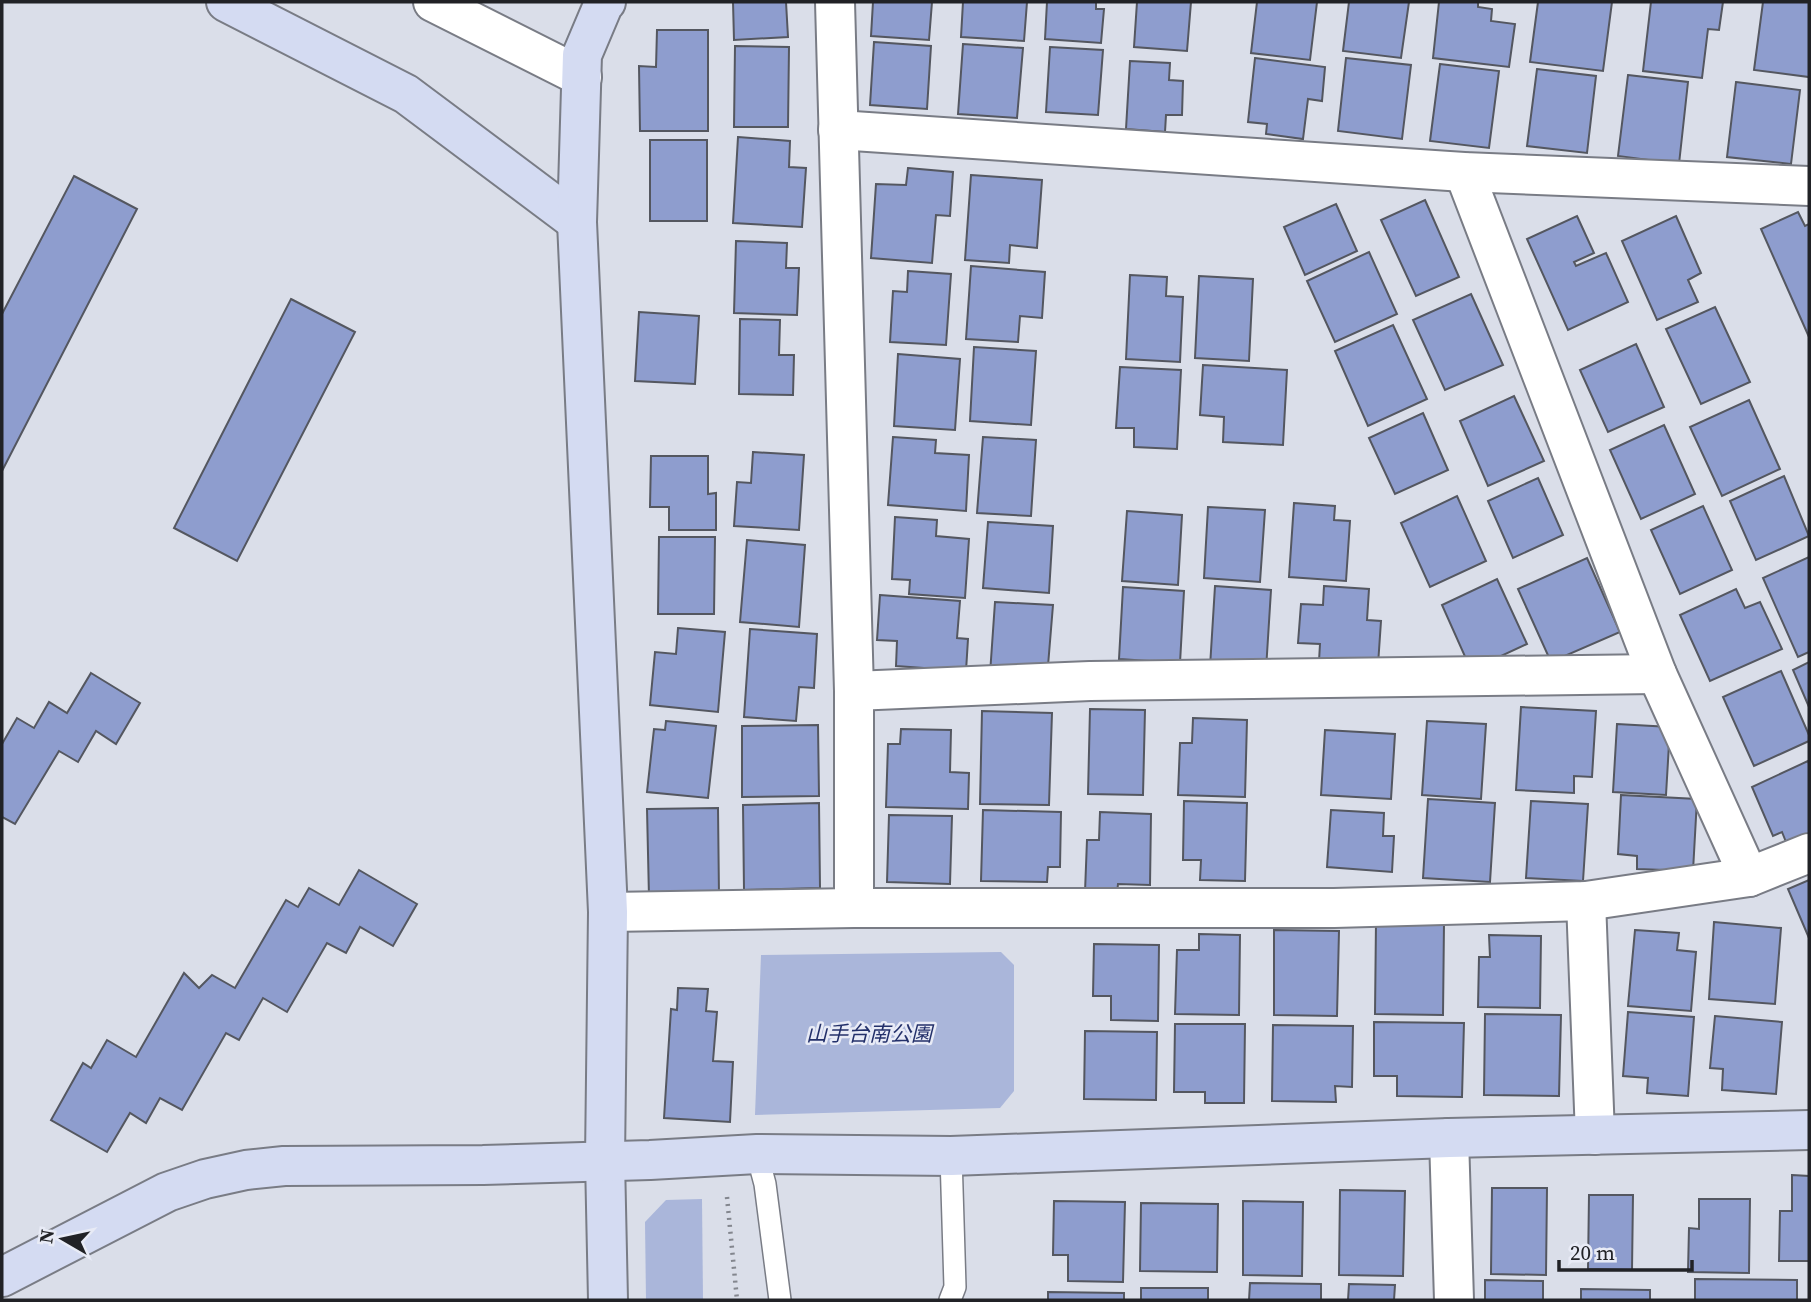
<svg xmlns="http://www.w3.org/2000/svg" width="1811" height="1302" viewBox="0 0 1811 1302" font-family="'Source Serif 4','Noto Sans JP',serif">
<rect width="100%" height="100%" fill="#dadee9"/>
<g fill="#aab6da">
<polygon points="1001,952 1014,965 1014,1091 1000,1108 755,1115 761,955"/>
<polygon points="702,1199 703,1300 646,1300 645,1222 666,1200"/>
</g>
<g fill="#8e9dce" stroke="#545760" stroke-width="2">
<polygon points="733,2 786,2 788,37 734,40"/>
<polygon points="873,2 932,2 929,40 871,36"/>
<polygon points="963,2 1027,2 1024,41 961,37"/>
<polygon points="1047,2 1096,2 1096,9 1104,9 1101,43 1045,39"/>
<polygon points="1137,2 1191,2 1187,51 1134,47"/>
<polygon points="1257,2 1317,2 1310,60 1251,53"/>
<polygon points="1349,2 1409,2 1401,58 1343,51"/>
<polygon points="1439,2 1478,2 1478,7 1492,9 1491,21 1515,24 1509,67 1433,58"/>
<polygon points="1538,2 1612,2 1603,71 1530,62"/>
<polygon points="1651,2 1723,2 1719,30 1708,29 1702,78 1643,71"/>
<polygon points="1763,2 1809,2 1809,77 1754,70"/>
<polygon points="657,30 708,30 708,131 640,131 639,66 656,67"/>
<polygon points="874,42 931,46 927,109 870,105"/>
<polygon points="963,44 1023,48 1017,118 958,114"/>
<polygon points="735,46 789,47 788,127 734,127"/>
<polygon points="1050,47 1103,50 1098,115 1046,112"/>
<polygon points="1255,58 1325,67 1322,101 1308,99 1303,139 1266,134 1267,124 1248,122"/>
<polygon points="1346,58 1411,65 1402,139 1338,131"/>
<polygon points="1130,61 1170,63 1169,80 1183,81 1182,115 1166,115 1165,132 1126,129"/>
<polygon points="1440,64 1499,71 1489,148 1430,141"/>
<polygon points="1537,69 1596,76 1587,153 1527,146"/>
<polygon points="1628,75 1688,82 1679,164 1618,156"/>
<polygon points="1736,82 1800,90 1791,164 1727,157"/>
<polygon points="738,137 790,141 789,167 806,168 802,227 733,223"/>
<rect x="650" y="140" width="57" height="81"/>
<polygon points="908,168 953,172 950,216 936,215 932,263 871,258 876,184 906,185"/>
<polygon points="971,175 1042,180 1037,248 1010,245 1009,263 965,260"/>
<polygon points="74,176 137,209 2,471 2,314"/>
<polygon points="1425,200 1459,277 1416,296 1381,220"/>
<polygon points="1336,204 1357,251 1305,275 1284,227"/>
<polygon points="1798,212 1805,226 1809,224 1809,337 1761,229"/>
<polygon points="1577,216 1594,253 1574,262 1576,266 1606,253 1628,302 1568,330 1527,239"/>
<polygon points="1676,216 1701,273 1688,280 1698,302 1657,320 1622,241"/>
<polygon points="736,241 787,243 786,268 799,268 797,315 734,313"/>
<polygon points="1369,252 1397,314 1335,342 1307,281"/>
<polygon points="971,266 1045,272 1042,318 1020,316 1018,342 966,339"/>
<polygon points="908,271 951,274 946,345 890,342 893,291 907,292"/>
<polygon points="1130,275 1167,277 1166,296 1183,297 1180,362 1126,359"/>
<polygon points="1199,276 1253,279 1249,361 1195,358"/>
<polygon points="1471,294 1503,365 1445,390 1413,320"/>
<polygon points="291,299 355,332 237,561 174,528"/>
<polygon points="1715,307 1750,382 1701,404 1666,329"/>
<polygon points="639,312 699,316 695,384 635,381"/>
<polygon points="740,319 780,320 779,355 794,355 793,395 739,394"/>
<polygon points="1393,325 1427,399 1368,426 1335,351"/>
<polygon points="1636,344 1664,407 1608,432 1580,370"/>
<polygon points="974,347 1036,351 1031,425 970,421"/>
<polygon points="898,354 960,359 955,430 894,426"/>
<polygon points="1203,365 1287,370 1283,445 1223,442 1224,417 1200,415"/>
<polygon points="1120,367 1181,370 1177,449 1134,447 1134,428 1116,428"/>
<polygon points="1514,396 1544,461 1488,486 1460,421"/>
<polygon points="1749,400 1780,469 1722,496 1690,427"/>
<polygon points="1423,413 1448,470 1395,494 1369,438"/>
<polygon points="1664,425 1695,494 1641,519 1610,450"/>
<polygon points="893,437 936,440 935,453 969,455 966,511 888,505"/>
<polygon points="983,437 1036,440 1031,516 977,513"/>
<polygon points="753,452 804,455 799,530 734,526 737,482 751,483"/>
<polygon points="651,456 708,456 708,494 716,493 716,530 669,530 669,507 650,507"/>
<polygon points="1784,476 1809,536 1756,560 1730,501"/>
<polygon points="1538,478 1563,535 1513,558 1488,501"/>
<polygon points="1457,496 1486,561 1430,587 1401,523"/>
<polygon points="1294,503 1335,506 1334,520 1350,521 1346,581 1289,577"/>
<polygon points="1703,506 1732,570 1680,594 1651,530"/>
<polygon points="1208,507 1265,510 1260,582 1204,578"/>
<polygon points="1127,511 1182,515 1178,585 1122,581"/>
<polygon points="895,517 937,520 936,536 969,539 965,598 909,594 910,580 892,579"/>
<polygon points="988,522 1053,526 1049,593 983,588"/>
<polygon points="659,537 715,537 714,614 658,614"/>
<polygon points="747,540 805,545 799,627 740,622"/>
<polygon points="1809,557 1809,652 1798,657 1763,578"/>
<polygon points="1587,558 1620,632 1551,662 1518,589"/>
<polygon points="1497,579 1527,644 1471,670 1442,605"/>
<polygon points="1215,586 1271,590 1266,670 1210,667"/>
<polygon points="1324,586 1369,589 1367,620 1381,621 1378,665 1319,661 1320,644 1298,643 1301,604 1323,605"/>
<polygon points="1123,587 1184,591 1180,663 1119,659"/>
<polygon points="1736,589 1745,608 1760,602 1782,649 1710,681 1680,615"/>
<polygon points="880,595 960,601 957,638 968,639 966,671 896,666 897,641 877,640"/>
<polygon points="995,602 1053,605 1047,678 990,674"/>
<polygon points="678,628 725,632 718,712 650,705 655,652 676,654"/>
<polygon points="750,629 817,634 814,688 799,687 796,721 744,717"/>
<polygon points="1809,662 1809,707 1793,670"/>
<polygon points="1781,671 1809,735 1809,741 1754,766 1723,697"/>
<polygon points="91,673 140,703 116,744 96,731 78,762 59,751 15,824 2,817 2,744 17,718 34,728 49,702 67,713"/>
<polygon points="1521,707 1596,711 1592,777 1574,776 1574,793 1516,790"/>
<polygon points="1090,709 1145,710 1143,795 1088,794"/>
<polygon points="982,711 1052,713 1049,805 980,804"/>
<polygon points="1193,718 1247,720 1245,797 1178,795 1180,743 1192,743"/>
<polygon points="666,721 716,726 708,798 647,792 654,729 665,730"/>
<polygon points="1427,721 1486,724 1481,799 1422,795"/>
<polygon points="1617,724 1670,727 1666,795 1613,792"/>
<polygon points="818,725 819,796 742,797 742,726"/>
<polygon points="901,729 951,730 950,772 969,773 968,809 886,807 888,744 900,744"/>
<polygon points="1325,730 1395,734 1391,799 1321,795"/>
<polygon points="1808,761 1809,764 1809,838 1788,847 1782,832 1773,836 1752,787"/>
<polygon points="1621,795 1697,799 1693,871 1637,869 1637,856 1618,854"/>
<polygon points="1428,799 1495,803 1490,882 1423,878"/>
<polygon points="1184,801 1247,803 1245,881 1200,880 1201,860 1183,860"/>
<polygon points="1531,801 1588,804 1583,881 1526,878"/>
<polygon points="819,803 820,888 744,890 743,805"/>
<polygon points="718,808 719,896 649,897 647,809"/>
<polygon points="983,810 1061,812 1060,867 1048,867 1047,882 981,881"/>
<polygon points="1331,810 1384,813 1383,836 1394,836 1392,872 1327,867"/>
<polygon points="1100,812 1151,814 1150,885 1118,884 1117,893 1085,892 1087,840 1099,840"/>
<polygon points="889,815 952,816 950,884 887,882"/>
<polygon points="359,870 417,904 393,946 360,927 346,953 327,943 287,1012 263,998 239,1040 226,1033 182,1110 160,1098 146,1123 130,1113 107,1152 51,1120 83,1063 91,1068 107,1040 136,1057 184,973 199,988 212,975 235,988 286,900 298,907 309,888 339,905"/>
<polygon points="1809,880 1809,938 1788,889"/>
<polygon points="1376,922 1444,923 1443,1015 1375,1014"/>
<polygon points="1714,922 1781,928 1775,1004 1709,999"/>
<polygon points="1274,930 1339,931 1337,1016 1274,1015"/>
<polygon points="1635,930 1679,933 1677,950 1696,952 1691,1011 1628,1006"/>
<polygon points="1199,934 1240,935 1239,1015 1175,1014 1177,950 1199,950"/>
<polygon points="1489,935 1541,936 1540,1008 1478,1007 1479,957 1490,957"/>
<polygon points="1094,944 1159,945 1158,1021 1111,1020 1111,996 1093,996"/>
<polygon points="678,988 708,989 706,1011 717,1012 713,1061 733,1062 730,1122 664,1118 671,1009 677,1010"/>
<polygon points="1628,1012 1694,1017 1688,1096 1647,1093 1648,1078 1623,1076"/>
<polygon points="1485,1014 1561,1015 1559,1096 1484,1095"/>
<polygon points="1715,1016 1782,1022 1776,1094 1722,1090 1723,1069 1710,1068"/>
<polygon points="1374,1022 1464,1023 1462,1097 1397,1096 1397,1076 1374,1076"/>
<polygon points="1175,1024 1245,1024 1244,1103 1205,1103 1205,1092 1174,1092"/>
<polygon points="1273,1025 1353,1026 1352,1087 1335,1086 1336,1102 1272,1101"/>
<polygon points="1085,1031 1157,1032 1156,1100 1084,1099"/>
<polygon points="1792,1175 1809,1176 1809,1261 1779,1261 1780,1211 1792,1211"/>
<polygon points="1492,1188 1547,1188 1546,1275 1491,1274"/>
<polygon points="1340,1190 1405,1191 1403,1276 1339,1275"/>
<polygon points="1589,1195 1633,1195 1632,1270 1588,1269"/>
<polygon points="1699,1199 1750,1199 1749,1273 1688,1272 1689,1228 1699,1229"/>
<polygon points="1054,1201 1125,1202 1123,1282 1068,1281 1068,1255 1053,1255"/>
<polygon points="1243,1201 1303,1202 1302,1276 1243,1275"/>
<polygon points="1141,1203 1218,1204 1217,1272 1140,1271"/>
<polygon points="1695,1279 1797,1280 1797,1300 1695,1300"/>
<polygon points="1485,1280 1543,1281 1543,1300 1485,1300"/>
<polygon points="1250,1283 1321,1284 1321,1300 1249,1300"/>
<polygon points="1349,1284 1395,1285 1394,1300 1348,1300"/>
<rect x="1141" y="1288" width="67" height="12"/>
<polygon points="1581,1289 1650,1290 1650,1300 1581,1300"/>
<polygon points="1048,1292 1124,1293 1124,1300 1048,1300"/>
</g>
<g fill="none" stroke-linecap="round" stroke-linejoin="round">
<defs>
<g id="lane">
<polyline points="757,1154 765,1184 780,1300"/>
<polyline points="950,1300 955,1287 951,1156"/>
</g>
<g id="street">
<polyline points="433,2 582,77"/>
<polyline points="835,2 854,691 854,908"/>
<polyline points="838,130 1464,172 1809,186"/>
<polyline points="1464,172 1657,674 1749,877"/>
<polyline points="854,691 1090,681 1657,674"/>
<polyline points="1586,901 1595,1135"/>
<polyline points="608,912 854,908 1334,908 1586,901 1749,877 1809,853"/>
<polyline points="1449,1138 1454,1300"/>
</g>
<g id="secondary">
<polyline points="226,2 406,94 577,222"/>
<polyline points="606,2 604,3 582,55 577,222 608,912 605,1160 608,1300"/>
<polyline points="2,1277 167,1192 205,1179 246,1170 284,1166 483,1165 650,1160 757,1154 951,1156 1449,1138 1809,1130"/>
</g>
</defs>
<use href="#lane" stroke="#797c85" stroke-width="24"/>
<use href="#street" stroke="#797c85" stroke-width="42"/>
<use href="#secondary" stroke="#797c85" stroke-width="42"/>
<polyline stroke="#83868e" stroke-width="4.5" stroke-dasharray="2 5" stroke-linecap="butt" points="727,1197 737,1300"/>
<use href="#lane" stroke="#fff" stroke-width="21"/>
<use href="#street" stroke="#fff" stroke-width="38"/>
<use href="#secondary" stroke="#d4dbf2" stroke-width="38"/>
</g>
<g text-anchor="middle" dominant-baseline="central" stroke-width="5" stroke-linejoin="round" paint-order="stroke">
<g font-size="21" font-style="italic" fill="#23306a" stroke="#e8ebf6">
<text x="869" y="1033">山手台南公園</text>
</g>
</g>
<rect width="1811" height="1302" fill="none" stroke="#212226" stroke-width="7"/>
<g transform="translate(63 1239) rotate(279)" stroke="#e8ebf6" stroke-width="5" paint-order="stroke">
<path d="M0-5L12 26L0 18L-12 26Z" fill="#212226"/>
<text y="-10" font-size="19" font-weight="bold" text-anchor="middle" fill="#212226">N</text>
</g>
<path d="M1559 1260v10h133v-10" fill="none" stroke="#212226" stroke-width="3.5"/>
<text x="1570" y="1260" font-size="21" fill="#212226" stroke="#e8ebf6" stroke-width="5" paint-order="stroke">20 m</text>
</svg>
